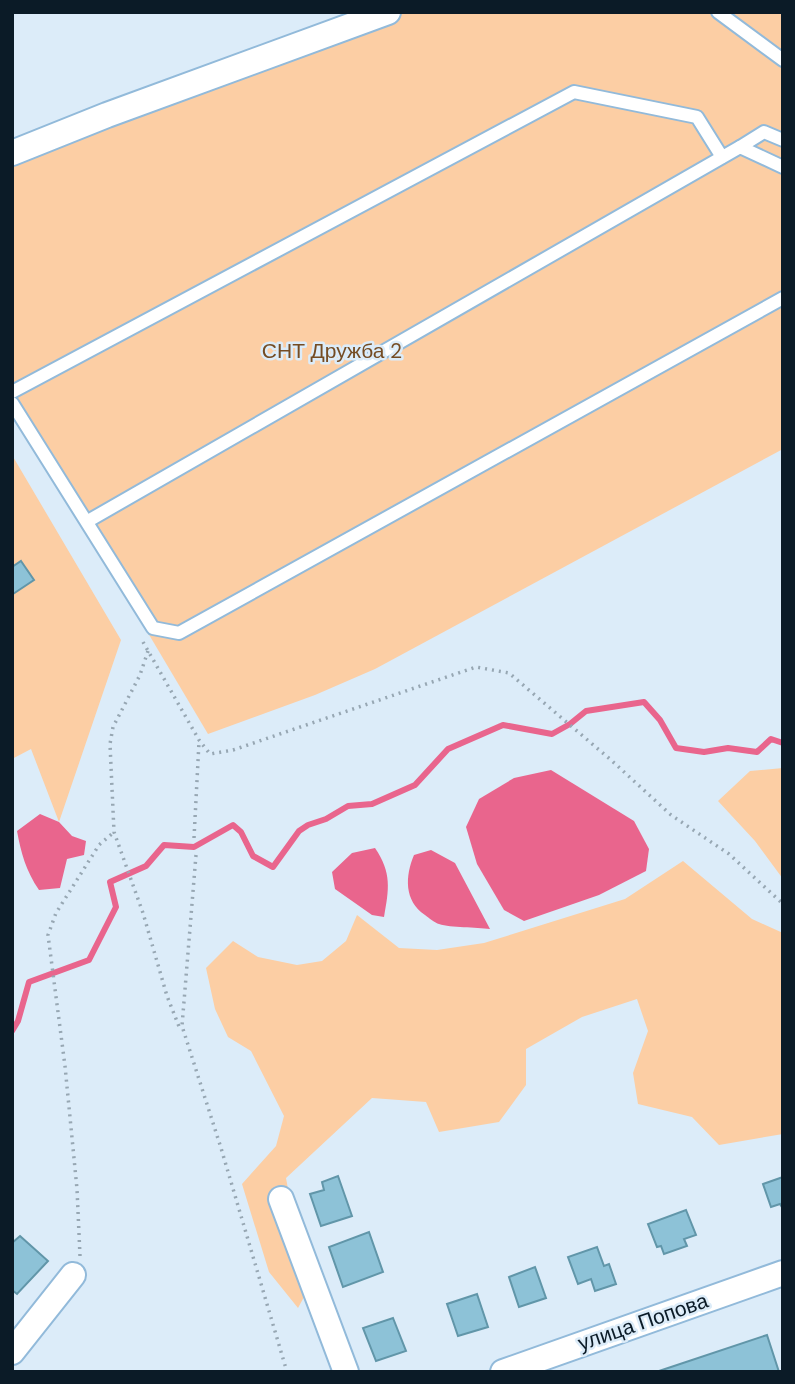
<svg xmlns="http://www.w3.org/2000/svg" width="795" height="1384" viewBox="0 0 795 1384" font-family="'DM Sans',sans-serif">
<rect width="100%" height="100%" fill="#dcecf9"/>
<g fill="#fccea4">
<polygon points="388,12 783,12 783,449 375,669 315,695 208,734 12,404 12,164"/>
<polygon points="12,455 121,640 59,822 31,749 12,759"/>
<polygon points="783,768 783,879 755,841 718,801 750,771"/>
<polygon points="683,861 752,919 783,933 783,1134 719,1145 692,1117 638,1104 633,1073 648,1031 637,999 582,1017 526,1049 526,1085 499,1122 439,1132 426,1102 372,1098 286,1178 297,1238 310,1286 298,1308 269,1272 242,1184 276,1146 284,1116 251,1051 228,1037 215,1009 206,968 233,941 258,957 297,965 322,961 346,941 357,915 399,948 437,950 484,943 625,899"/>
</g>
<g fill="#e9658d">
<polygon points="551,770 634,821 649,849 646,871 599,895 524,921 504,910 477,864 466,827 479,799 514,778"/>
<path d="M40 814 59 822 72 836 86 841 84 855 67 859 60 888 39 890C26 871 21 853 17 831Z"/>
<path d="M375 848C392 873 389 889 384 917L372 915 335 889 332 872 352 853Z"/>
<path d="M431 850 455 863 490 929C476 927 451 928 439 924 435 923 429 918 425 915 404 901 405 876 414 855Z"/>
</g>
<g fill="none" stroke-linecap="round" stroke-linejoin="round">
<polyline stroke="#e9658d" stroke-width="6" points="12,1031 18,1021 29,982 89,960 116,907 110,882 146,866 164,845 194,847 233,825 241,832 253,856 273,867 299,831 308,825 326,819 348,806 372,804 415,785 448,749 503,725 552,734 570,724 586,711 644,702 660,720 676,748 704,752 728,748 757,752 771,739 783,743"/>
</g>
<g fill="#8dc2d7" stroke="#6196a9" stroke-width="2">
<polygon points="21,561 34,580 13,594 12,567"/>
<polygon points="338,1176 352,1216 321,1226 310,1194 324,1190 322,1182"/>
<polygon points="783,1177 783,1209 780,1204 771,1207 763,1184"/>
<polygon points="686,1210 696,1235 684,1239 687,1246 664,1254 661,1246 657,1247 648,1224"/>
<polygon points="369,1232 383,1272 343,1287 329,1247"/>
<polygon points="20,1236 48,1261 17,1294 12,1290 12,1243"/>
<polygon points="597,1247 604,1266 609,1264 616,1284 595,1291 591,1279 578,1284 568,1257"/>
<polygon points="535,1267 546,1298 519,1307 509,1277"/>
<polygon points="477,1294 488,1327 458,1336 447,1304"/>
<polygon points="393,1318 406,1351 376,1361 363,1328"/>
<polygon points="767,1335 779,1372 656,1372"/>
</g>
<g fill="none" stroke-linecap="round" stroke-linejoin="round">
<defs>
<g id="lane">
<polyline points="718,12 783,60"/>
<polyline points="740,147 764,132 783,140"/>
<polyline points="12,392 574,92 697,117 722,157"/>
<polyline points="12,403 153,628 179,633 783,298"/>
<polyline points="88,521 740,147 783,167"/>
</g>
<g id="street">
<polyline points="12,153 107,115 388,12"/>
<polyline points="281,1199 346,1372"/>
<polyline points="12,1352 73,1275"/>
<polyline points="503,1372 783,1273"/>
</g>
</defs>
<use href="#lane" stroke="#92bada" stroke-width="16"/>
<use href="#street" stroke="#92bada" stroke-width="28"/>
<g stroke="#97a7b3" stroke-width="3.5" stroke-dasharray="2 5" stroke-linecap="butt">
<polyline points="143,642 199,740 210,754 233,750 476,667 509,673 611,760 671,815 729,854 783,904"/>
<polyline points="148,651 140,675 113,727 110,744 114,832 143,913 167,996 180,1029"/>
<polyline points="194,838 199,742"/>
<polyline points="196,855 182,1026 221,1148 287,1372"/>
<polyline points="80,1256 77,1189 65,1066 48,935 56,913 99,845 114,832"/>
</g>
<use href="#lane" stroke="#fff" stroke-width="12"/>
<use href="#street" stroke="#fff" stroke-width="24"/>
</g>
<g text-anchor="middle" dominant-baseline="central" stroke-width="5" stroke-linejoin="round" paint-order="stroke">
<g font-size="21" fill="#754c23" stroke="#dcecf9">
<text x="332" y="351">СНТ Дружба 2</text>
</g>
<g font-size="21" fill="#0b1b27" stroke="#dcecf9">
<text transform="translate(643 1322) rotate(-19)">улица Попова</text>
</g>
</g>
<rect width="795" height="1384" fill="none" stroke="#0b1b27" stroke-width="28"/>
</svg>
